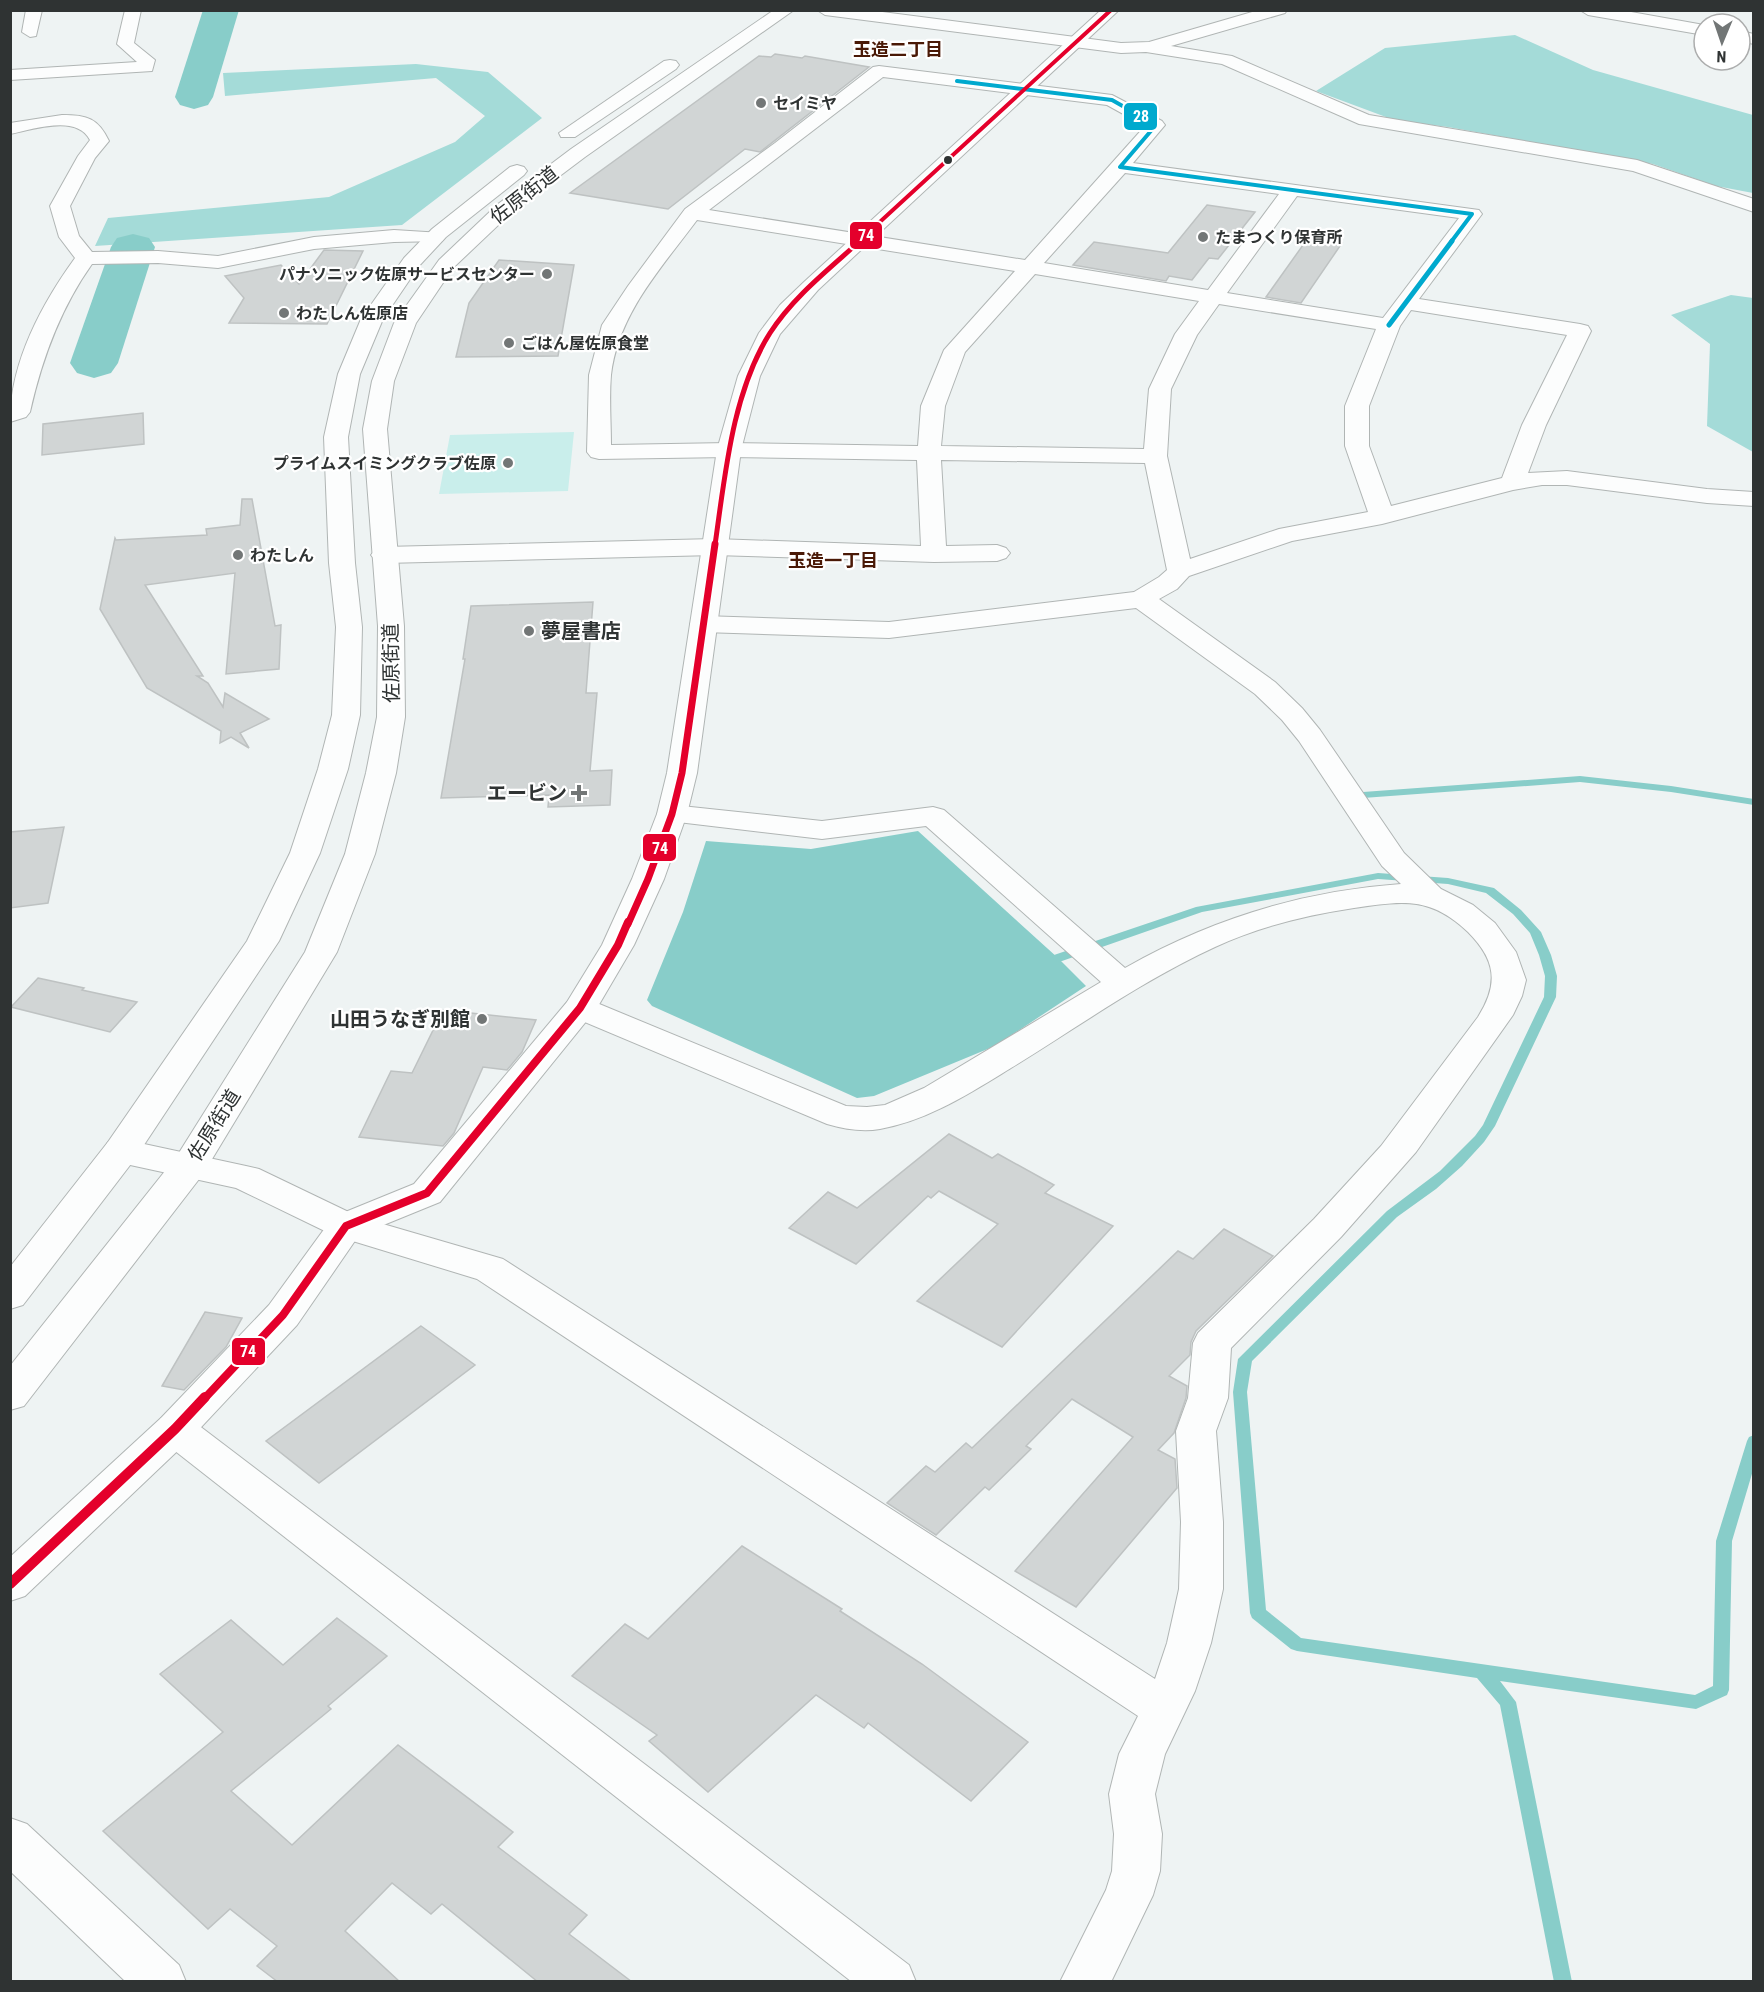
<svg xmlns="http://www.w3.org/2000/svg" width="1764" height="1992" viewBox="0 0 1764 1992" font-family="'Roboto Condensed','Noto Sans JP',sans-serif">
<rect width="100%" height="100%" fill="#eef3f3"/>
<polygon fill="#c9eeeb" points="574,432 568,491 439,494 450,435"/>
<g fill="#a4dbd8">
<polygon points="1515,35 1593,70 1753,115 1753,193 1716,186 1653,164 1448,127 1394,120 1316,91 1385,48"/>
<polygon points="416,64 488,72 542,118 402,225 95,246 108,218 329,197 455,142 485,116 436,78 225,96 223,73"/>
<polygon points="1731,295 1753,298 1753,452 1707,426 1710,344 1671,315"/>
</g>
<polygon fill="#88cdc9" points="918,831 1058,958 1086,986 995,1046 874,1096 857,1098 652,1006 647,1000 683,912 706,841 811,849"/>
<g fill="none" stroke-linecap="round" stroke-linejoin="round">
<g fill="#88cdc9" fill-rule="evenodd">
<polygon points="1580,776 1671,786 1754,799 1754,805 1671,792 1580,782 1363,798 1358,795 1363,792"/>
<polygon points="1378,873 1448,878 1494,888 1521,910 1541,932 1551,955 1557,976 1556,997 1495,1126 1484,1142 1462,1166 1436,1189 1397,1217 1252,1361 1247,1392 1266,1610 1301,1638 1695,1695 1713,1686 1716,1541 1747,1441 1749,1437 1754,1435 1754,1467 1732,1541 1729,1690 1727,1695 1696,1709 1500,1681 1516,1702 1572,1982 1554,1982 1500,1705 1477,1678 1297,1651 1291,1649 1252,1618 1250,1613 1233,1392 1238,1359 1387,1211 1440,1171 1475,1136 1483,1125 1544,997 1545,976 1539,955 1530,933 1513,914 1486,893 1448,884 1378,879 1202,912 1062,961 1058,962 1052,958 1054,955 1196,907"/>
</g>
<g fill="#88cdc9" fill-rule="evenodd">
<polygon points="203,10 239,10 213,97 208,105 194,109 180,105 175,97"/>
<polygon points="133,234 149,238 155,247 118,363 111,373 94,378 77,373 70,363 111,247 117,238"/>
</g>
</g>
<g fill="#d1d5d5" stroke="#bec2c2" stroke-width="1.5">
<polygon points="775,54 802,58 805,56 869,67 760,152 745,149 668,209 570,193 759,56 771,57"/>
<polygon points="1207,205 1255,212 1218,259 1209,258 1192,280 1169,276 1166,281 1073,265 1094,242 1168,253"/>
<polygon points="1308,238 1342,243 1301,303 1266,297"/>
<polygon points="324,250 363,251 327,324 229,323 244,298 225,276 281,265 299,284"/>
<polygon points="499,260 574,265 558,356 456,357 469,303"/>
<polygon points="143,413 144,444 42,455 43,424"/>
<polygon points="242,499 252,499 275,626 281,625 279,669 226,674 235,573 145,585 203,676 197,676 208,683 223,707 225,693 269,719 240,733 249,748 231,737 220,743 221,731 147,688 100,609 115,538 116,540 207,535 206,529 240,525"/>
<polygon points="593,602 586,693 597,693 590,771 612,770 610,805 548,807 549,795 441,798 465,659 463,659 471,606"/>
<polygon points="64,827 48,903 10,908 10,832"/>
<polygon points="38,978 84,988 82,990 137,1002 110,1032 11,1007"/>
<polygon points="443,1010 536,1020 522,1052 507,1070 483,1067 454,1133 443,1146 359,1137 391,1071 412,1073"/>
<polygon points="949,1134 992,1158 998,1154 1054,1185 1045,1193 1113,1226 1002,1347 917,1301 998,1224 939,1191 931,1198 928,1196 856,1264 789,1228 828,1192 857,1208"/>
<polygon points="1224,1229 1273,1256 1196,1331 1191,1342 1190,1355 1169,1376 1187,1386 1186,1398 1174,1433 1158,1450 1175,1459 1177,1488 1076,1607 1015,1571 1133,1437 1072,1399 1026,1446 1031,1449 989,1490 985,1487 936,1535 887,1503 926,1466 935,1472 966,1443 972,1448 1178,1251 1193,1259"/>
<polygon points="205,1312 242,1318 226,1347 184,1390 162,1386"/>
<polygon points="421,1326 475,1365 319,1483 266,1441"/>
<polygon points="742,1546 842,1609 840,1611 922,1664 1028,1742 971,1801 868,1723 864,1728 816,1695 708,1792 649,1741 657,1735 572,1676 625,1624 648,1639"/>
<polygon points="337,1618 387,1656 328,1706 331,1709 231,1791 292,1845 398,1745 513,1832 498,1847 587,1915 569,1934 632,1982 538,1982 442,1904 431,1914 392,1883 345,1931 400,1982 278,1982 257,1966 277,1946 230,1909 208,1929 103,1831 223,1732 160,1674 231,1620 283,1665"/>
</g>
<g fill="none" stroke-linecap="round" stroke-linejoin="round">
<defs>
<g id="street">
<polygon points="26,10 42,10 36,36 30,37 22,32"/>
<polygon points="125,10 141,10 134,43 155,60 152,71 10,80 10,70 137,62 117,44"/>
<polygon points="817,10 867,10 1121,43 1149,42 1259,10 1287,10 1285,13 1171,46 1232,56 1369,115 1637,160 1754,199 1754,212 1633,171 1359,124 1222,64 1146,52 1121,53 825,15"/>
<polygon points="1580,10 1620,10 1704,25 1704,35 1588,15"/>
<polygon points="1740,31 1754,34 1754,44 1740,41"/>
<path d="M879 66 1112 95 1162 121 1165 125 1133 163 1479 210 1482 214 1419 299 1580 324 1588 326 1591 331 1546 425 1528 473 1567 471 1707 489 1754 492V506L1707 503 1567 485H1542L1513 490 1382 524 1292 541 1189 576 1177 589 1159 599 1275 682 1302 708 1320 730 1404 853 1441 889 1473 905 1495 923 1516 952 1526 980 1522 996 1513 1015 1416 1152 1341 1237 1231 1348 1228 1398 1216 1431 1223 1522V1589L1211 1643 1195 1691 1165 1754 1155 1794 1162 1834 1160 1871 1153 1895 1111 1982H1060L1106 1890 1112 1871 1114 1834 1109 1794 1119 1754 1138 1716 477 1279 333 1235 236 1188 121 1163 108 1160 103 1151 108 1142 121 1139 246 1166 259 1169 359 1217 503 1259 1155 1679 1167 1643 1179 1589 1181 1522 1176 1431 1188 1398 1193 1343 1198 1333 1314 1219 1381 1146 1478 1017C1499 984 1496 960 1468 932 1430 896 1403 901 1354 908 1307 915 1258 927 1215 947 1143 980 1078 1027 1011 1068 970 1093 929 1120 880 1129 862 1132 844 1129 827 1124L568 1015 563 1008 568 1001 580 997 592 1001 846 1106 867 1107 885 1105 924 1088 1101 982 926 826 822 839 661 820 657 814 661 808 672 805 822 821 933 807 944 810 1125 968C1211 919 1302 891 1401 884L1382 866 1299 741 1282 720 1255 694 1136 608 889 638 703 632 694 630 690 624 694 618 703 616 889 622 1134 592 1159 577 1167 570 1145 463 941 460 946 546 997 545 1006 548 1010 553 1006 558 997 561 934 562 715 555 384 563 375 560 371 555 375 550 384 547 715 539 921 546 917 460 729 457 599 459 591 457 587 452 589 375 602 325 628 286 685 209 775 143 873 67ZM883 77 1107 105 1145 126 1025 260 709 210ZM1125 173 1279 194 1208 290 1044 263ZM1297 196 1459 218 1383 318 1227 293ZM697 220 1015 271 944 350 921 406 918 446 729 443 611 445C611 422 609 398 611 375 618 314 662 267 697 220ZM1035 274 1199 301 1175 334 1149 389 1144 449 941 446 945 406 965 352ZM1219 304 1376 329 1345 406V446L1368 512 1279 529 1190 559 1167 456 1171 389 1197 335ZM1411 310 1567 335 1522 425 1502 478 1391 506 1369 446V406L1400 326Z"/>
<path d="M62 115C87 115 98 118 109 141L95 158 70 206 79 236 92 252 158 251 218 256 314 237 394 230 442 233 445 237 442 241 394 242 314 249 218 268 158 263 92 264C60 309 42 359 30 412L26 417 10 422C10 363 41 305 75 258L59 237 50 206 78 156 90 140C77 114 34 129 10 134V123Z"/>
<polygon points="175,1414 189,1418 909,1965 916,1982 852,1982 161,1440 155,1429 161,1418"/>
</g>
<g id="secondary">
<polygon points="1101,10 1119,10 818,290 780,334 760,376 741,450 697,773 687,814 664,879 634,945 597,1008 440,1202 359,1235 297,1325 189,1440 25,1596 10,1601 10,1557 161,1418 269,1305 333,1217 414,1184 567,1002 602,945 632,879 657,814 667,773 717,450 738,376 759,333 780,305 804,282"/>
<polygon points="10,1818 27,1824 179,1965 186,1982 126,1982 10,1871"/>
</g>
<g id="highway">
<polygon points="774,10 794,10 585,157 512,212 453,268 416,323 394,381 387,429 404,626 405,717 396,773 375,854 337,952 203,1174 24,1406 10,1410 10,1366 177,1156 305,952 345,854 366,773 377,717 378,626 363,429 372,381 394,323 439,260 498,204 571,149"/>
<polygon points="670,60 676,61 679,65 676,69 575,137 561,137 559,133 664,61"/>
<polygon points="517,165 524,167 527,171 524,175 446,237 419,266 383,319 360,374 348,437 355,563 362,627 360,715 348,769 320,853 279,941 134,1160 23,1305 10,1309 10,1267 108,1142 247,941 290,853 318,769 332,715 336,627 329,563 324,437 338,374 361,319 404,258 432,229 510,167"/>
</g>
</defs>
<use href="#street" stroke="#b0b5b4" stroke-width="2"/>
<use href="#secondary" stroke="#b0b5b4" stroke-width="2"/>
<use href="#highway" stroke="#b0b5b4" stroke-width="2"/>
<use href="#street" fill="#fcfdfd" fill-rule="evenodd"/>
<use href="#secondary" fill="#fcfdfd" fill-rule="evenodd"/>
<use href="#highway" fill="#fcfdfd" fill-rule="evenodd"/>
<defs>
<polyline id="bus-1-far1" points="957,81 1112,100 1156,125 1120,167 1472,214 1451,242"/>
<polyline id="bus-1" points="1389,325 1452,241"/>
<polyline id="bus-2-far4" points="858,242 1111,10"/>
<path id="bus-2-far3" d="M715 545C725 476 732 393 770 333 793 297 829 269 860 241"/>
<polyline id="bus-2-far2" points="628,924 648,879 672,814 682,773 715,544"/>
<polyline id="bus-2-far1" points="204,1399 283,1315 346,1226 427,1193 580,1008 618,945 628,922"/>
<polyline id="bus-2" points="10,1584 175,1429 205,1397"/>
</defs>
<use href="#bus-1-far1" stroke="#fff" stroke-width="6"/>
<use href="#bus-1" stroke="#fff" stroke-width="8"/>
<use href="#bus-2-far4" stroke="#fff" stroke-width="6"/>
<use href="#bus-2-far3" stroke="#fff" stroke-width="8"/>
<use href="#bus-2-far2" stroke="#fff" stroke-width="10"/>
<use href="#bus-2-far1" stroke="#fff" stroke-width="13"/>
<use href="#bus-2" stroke="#fff" stroke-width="14"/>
<use href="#bus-1-far1" stroke="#00a9ce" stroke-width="4"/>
<use href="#bus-1" stroke="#00a9ce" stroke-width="5"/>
<use href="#bus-2-far4" stroke="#e4002b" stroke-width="4"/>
<use href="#bus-2-far3" stroke="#e4002b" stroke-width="5"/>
<use href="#bus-2-far2" stroke="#e4002b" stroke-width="7"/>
<use href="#bus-2-far1" stroke="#e4002b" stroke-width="8"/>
<use href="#bus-2" stroke="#e4002b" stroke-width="10"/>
</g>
<g fill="#727676" stroke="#fff" stroke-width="2">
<circle cx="761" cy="103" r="6"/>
<circle cx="1203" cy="237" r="6"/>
<circle cx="547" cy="274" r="6"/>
<circle cx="284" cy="313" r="6"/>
<circle cx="509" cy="343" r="6"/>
<circle cx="508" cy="463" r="6"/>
<circle cx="238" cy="555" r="6"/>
<circle cx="529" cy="631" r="6"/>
<path d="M576 784h6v6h6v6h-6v6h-6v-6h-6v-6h6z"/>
<circle cx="482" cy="1019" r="6"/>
</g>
<circle fill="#2f3333" stroke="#fff" stroke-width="2" cx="948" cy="160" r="5"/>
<g text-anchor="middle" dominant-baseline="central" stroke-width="4.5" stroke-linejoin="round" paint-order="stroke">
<g font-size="16" font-weight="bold" fill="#2f3333" stroke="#fff" text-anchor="start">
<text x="773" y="103">セイミヤ</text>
<text x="1215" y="237">たまつくり保育所</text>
<text x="535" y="274" text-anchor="end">パナソニック佐原サービスセンター</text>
<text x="296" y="313">わたしん佐原店</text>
<text x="521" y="343">ごはん屋佐原食堂</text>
<text x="496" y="463" text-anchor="end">プライムスイミングクラブ佐原</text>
<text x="250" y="555">わたしん</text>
</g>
<g font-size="18" font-weight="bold" fill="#4a1906" stroke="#fff">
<text x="898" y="49">玉造二丁目</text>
<text x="833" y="560">玉造一丁目</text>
</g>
<g font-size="20" fill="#2f3333" stroke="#fff">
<text transform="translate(524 195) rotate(-38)">佐原街道</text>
<text transform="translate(391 663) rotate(-91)">佐原街道</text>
<text transform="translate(214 1125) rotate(-58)">佐原街道</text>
</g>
<g font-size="20" font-weight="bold" fill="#2f3333" stroke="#fff" text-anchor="end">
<text x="541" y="631" text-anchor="start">夢屋書店</text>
<text x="567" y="793">エービン</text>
<text x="470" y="1019">山田うなぎ別館</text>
</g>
</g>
<g stroke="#fff" stroke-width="2">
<rect x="1123" y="102" width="35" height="29" rx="6" fill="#00a9ce"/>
<rect x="849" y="221" width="34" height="29" rx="6" fill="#e4002b"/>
<rect x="642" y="833" width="35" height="29" rx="6" fill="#e4002b"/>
<rect x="231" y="1337" width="35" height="29" rx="6" fill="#e4002b"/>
</g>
<g font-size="16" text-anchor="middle" font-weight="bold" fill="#fff">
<text x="1141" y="122">28</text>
<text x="866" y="241">74</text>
<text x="660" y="854">74</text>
<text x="248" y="1357">74</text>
</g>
<rect width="1764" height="1992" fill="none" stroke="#2f3333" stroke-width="24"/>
<g transform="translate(1722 42) rotate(182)"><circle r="28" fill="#ffffff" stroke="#acadad" stroke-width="1.5"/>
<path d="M0-4.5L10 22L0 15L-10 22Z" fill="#727676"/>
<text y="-9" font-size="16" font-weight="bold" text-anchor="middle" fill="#2f3333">N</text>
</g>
</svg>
